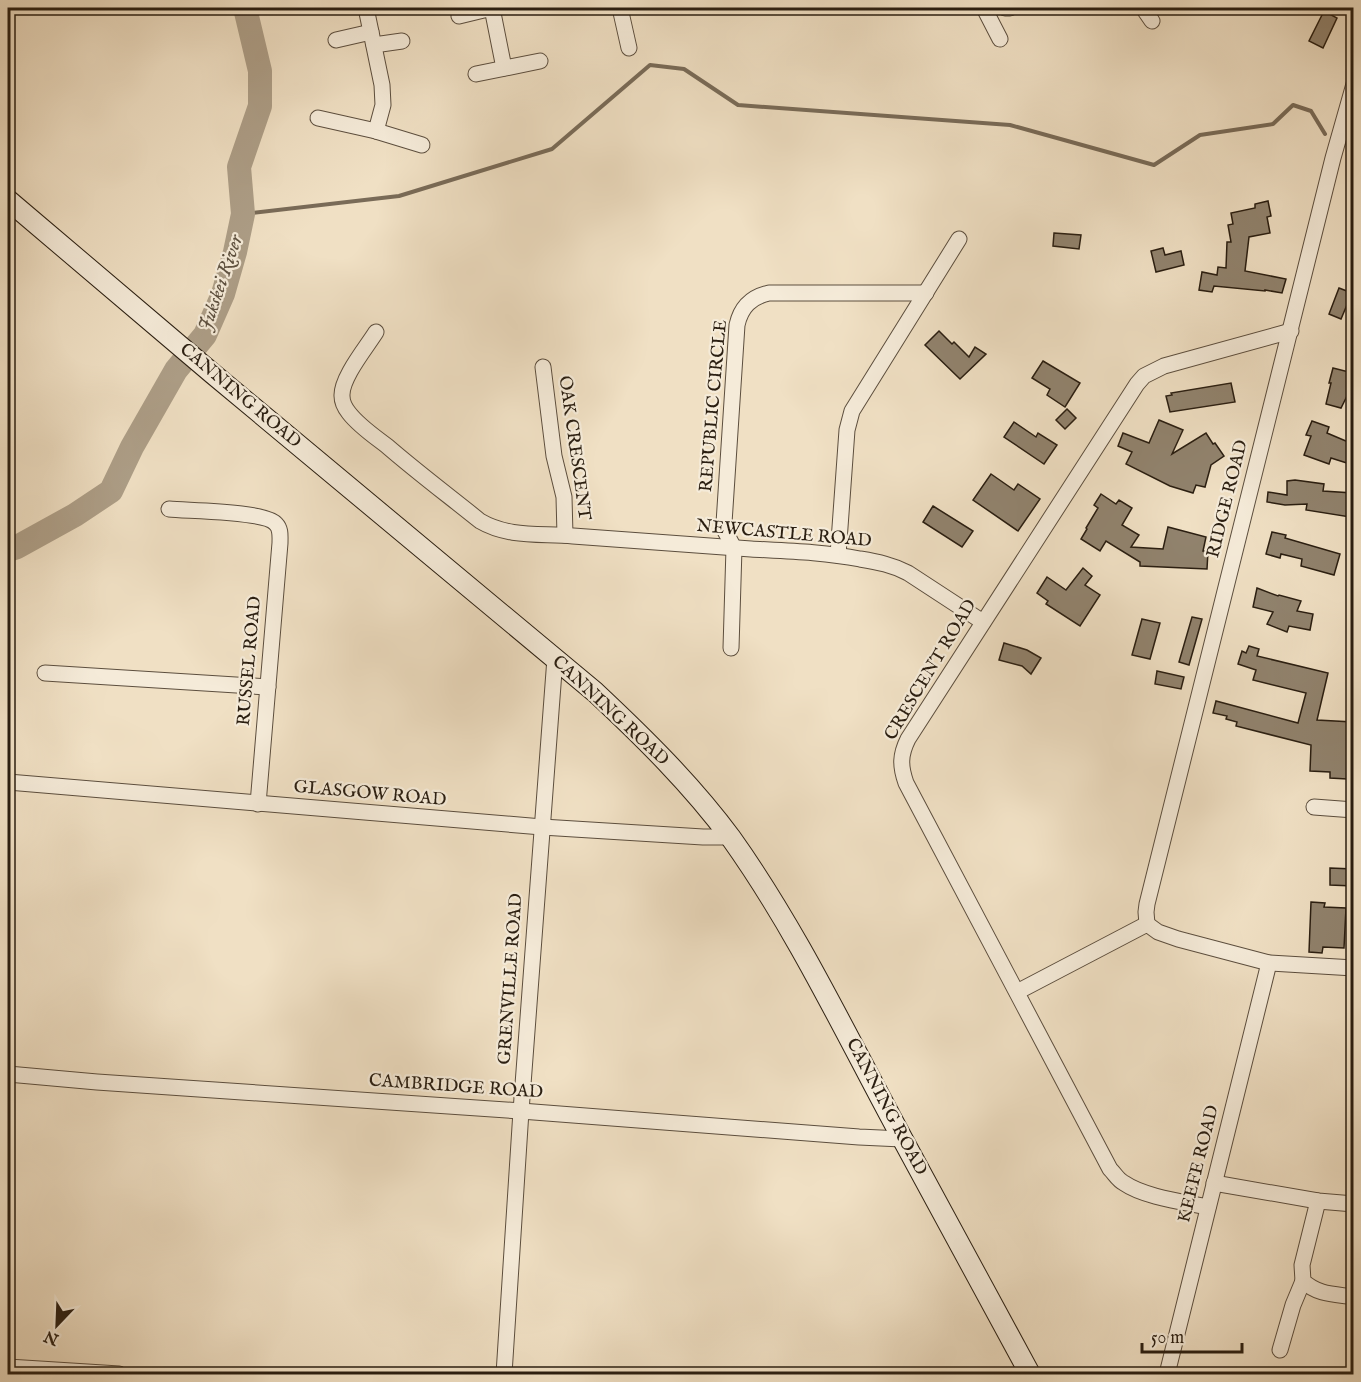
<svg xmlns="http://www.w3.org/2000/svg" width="1361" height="1382" viewBox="0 0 1361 1382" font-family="'IM FELL English',serif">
<rect width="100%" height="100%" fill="#f0e0c4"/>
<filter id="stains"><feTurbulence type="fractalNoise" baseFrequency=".00333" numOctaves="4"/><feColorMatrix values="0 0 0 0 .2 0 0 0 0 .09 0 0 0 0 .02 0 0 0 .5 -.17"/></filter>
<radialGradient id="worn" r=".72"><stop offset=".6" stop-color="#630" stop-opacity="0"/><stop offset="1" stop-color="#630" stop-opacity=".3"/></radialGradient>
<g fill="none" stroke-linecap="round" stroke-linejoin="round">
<g stroke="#796b58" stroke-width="4">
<polyline points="1347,144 1354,146"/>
<polyline points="243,214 399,196 552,149 650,65 684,69 738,105 1010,125 1154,165 1200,135 1273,124 1293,105 1311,111 1325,134"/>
</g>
<polyline stroke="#ad9e87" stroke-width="24" points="8,550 17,547 75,515 111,491 132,447 176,370 205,335 223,294 235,252 243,214 239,167 260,106 260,71 245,8"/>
</g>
<g fill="#91836e" stroke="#2a1e11" stroke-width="1.5">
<polygon points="1324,11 1337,18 1323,48 1309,41"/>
<polygon points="1268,201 1271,216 1267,217 1270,233 1249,237 1245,271 1286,279 1282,293 1265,290 1265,291 1214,286 1212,292 1199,290 1202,272 1217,275 1218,267 1226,268 1227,242 1231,242 1228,225 1233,224 1231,213 1255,208 1255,204"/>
<polygon points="1054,233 1081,235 1079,249 1053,246"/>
<polygon points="1163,248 1165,255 1181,251 1184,265 1156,272 1151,251"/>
<polygon points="1339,288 1352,293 1341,319 1329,314"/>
<polygon points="939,331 952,344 954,342 969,357 975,347 986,354 960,379 925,345"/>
<polygon points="1043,361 1080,383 1065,407 1047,395 1050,389 1032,378"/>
<polygon points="1333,368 1353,373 1353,397 1347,396 1341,408 1326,404 1331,383 1329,383"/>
<polygon points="1231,383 1235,402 1170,412 1166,396 1172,395 1171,393"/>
<polygon points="1067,409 1076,418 1065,429 1056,420"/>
<polygon points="1159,420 1183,430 1172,454 1206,433 1213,444 1215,443 1224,456 1211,465 1205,487 1196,485 1193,493 1170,486 1126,464 1132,452 1118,446 1123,433 1149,443"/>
<polygon points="1312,421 1329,427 1327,433 1353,444 1353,465 1331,458 1329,464 1304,455 1311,436 1306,435"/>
<polygon points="1014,422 1036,437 1038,433 1057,445 1044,464 1004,437"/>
<polygon points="991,474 1014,490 1018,484 1040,499 1018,531 973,500"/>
<polygon points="1295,480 1324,484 1323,491 1353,493 1353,504 1350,517 1306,510 1307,504 1285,505 1267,502 1268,492 1287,495 1287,481"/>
<polygon points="1101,494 1116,504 1119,500 1132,508 1122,525 1139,535 1131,547 1163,549 1168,527 1206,537 1203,551 1208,551 1207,569 1140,566 1140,562 1106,541 1100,551 1081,539 1087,529 1086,528 1098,508 1094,505"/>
<polygon points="933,506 973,531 962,547 923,522"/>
<polygon points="1272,532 1286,535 1285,538 1340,554 1334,575 1301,566 1302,559 1281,554 1280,558 1266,554"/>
<polygon points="1083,568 1092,576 1085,585 1100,595 1080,626 1046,604 1048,601 1037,593 1047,577 1066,590"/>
<polygon points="1257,588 1278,596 1279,595 1301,601 1297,611 1313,614 1310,630 1289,626 1287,632 1267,624 1273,612 1253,607"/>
<polygon points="1192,617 1202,619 1189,665 1179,662"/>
<polygon points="1142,619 1160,623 1150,659 1132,655"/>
<polygon points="1004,643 1027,650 1041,658 1031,674 1022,666 999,660"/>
<polygon points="1249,646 1259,649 1257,656 1328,673 1317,720 1353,722 1353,753 1349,753 1347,779 1330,778 1330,772 1310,771 1311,745 1236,726 1237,722 1226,719 1227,716 1213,713 1216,701 1298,723 1306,693 1253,680 1256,670 1238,664 1242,651 1246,653"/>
<polygon points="1157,671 1184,677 1181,689 1155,684"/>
<polygon points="1330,868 1353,869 1353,886 1330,885"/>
<polygon points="1311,902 1325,903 1324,907 1346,908 1344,948 1323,947 1322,953 1309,952"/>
</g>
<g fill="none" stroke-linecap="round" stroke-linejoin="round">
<defs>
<g id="minor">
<polyline points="366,8 382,85 383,105 376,131"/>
<polyline points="620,8 629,48"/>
<polyline points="984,8 1000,39"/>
<polyline points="1005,8 1010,8"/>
<polyline points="1143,8 1152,21"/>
<polyline points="459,16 492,8 504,68"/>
<polyline points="336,40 371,32"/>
<polyline points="374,45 402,41"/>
<polyline points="476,74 540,61"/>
<polyline points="318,118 376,131 422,145"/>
<path d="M376 332C366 348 341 378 342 396 342 402 345 408 349 413 359 426 374 436 387 446 417 472 449 496 480 521 509 538 541 533 573 536 633 540 692 545 751 549 788 551 824 552 860 559 878 562 893 565 908 573L983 622"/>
<polyline points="543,367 554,456 564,497 565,535"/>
<path d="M169 509C188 511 266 511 276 524 281 529 280 536 280 543L258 804"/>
<polyline points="838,555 847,430 852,411 959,239"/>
<path d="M731 648 734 548 725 531 724 523 737 325C741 307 751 297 769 293H926"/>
<polyline points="45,673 268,687"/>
<polyline points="8,782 542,827 703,837 729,837"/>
<polyline points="1314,807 1354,810"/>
<polyline points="1147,924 1146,912 1147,904 1333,158 1354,84"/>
<polyline points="1017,992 1147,924 1158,932 1178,939 1269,963 1354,968"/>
<polyline points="8,1074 97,1082 521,1111 859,1137 902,1139"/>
<polyline points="1214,1183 1318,1201 1354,1204"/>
<path d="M1318 1201 1302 1265 1303 1281C1318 1295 1334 1294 1354 1297"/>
<path d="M1208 1207C1184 1202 1144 1197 1124 1183 1118 1180 1115 1174 1110 1169L906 783C900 766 900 755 908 739L1137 384 1144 376 1164 366 1291 331"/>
<polyline points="1280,1350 1293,1305 1303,1281"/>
<polyline points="8,1367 119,1374"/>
<polyline points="504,1374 521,1111 555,658"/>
<polyline points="1167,1374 1269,963"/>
</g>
<path id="secondary" d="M8 200 213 374 595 692C643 737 691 784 731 838 798 932 847 1037 902 1138 944 1217 988 1295 1030 1374"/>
</defs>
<use href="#minor" stroke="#5c4e3e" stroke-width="17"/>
<use href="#secondary" stroke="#2a1e11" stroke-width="22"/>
<use href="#minor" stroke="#f5ebd9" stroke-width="15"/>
<use href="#secondary" stroke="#f5ebd9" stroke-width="20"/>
</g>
<g text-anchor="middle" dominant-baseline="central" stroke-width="4.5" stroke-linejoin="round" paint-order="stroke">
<g font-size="18" fill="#2a1e11" stroke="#f5ebd9">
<text transform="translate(240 396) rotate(40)">CANNING ROAD</text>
<text transform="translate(714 406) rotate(-85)">REPUBLIC CIRCLE</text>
<text transform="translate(574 448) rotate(82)">OAK CRESCENT</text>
<text transform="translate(1228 499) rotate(-76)">RIDGE ROAD</text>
<text transform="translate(784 534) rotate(5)">NEWCASTLE ROAD</text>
<text transform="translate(250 661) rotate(-85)">RUSSEL ROAD</text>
<text transform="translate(931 670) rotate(-59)">CRESCENT ROAD</text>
<text transform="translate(610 711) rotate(43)">CANNING ROAD</text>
<text transform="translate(370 794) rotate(5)">GLASGOW ROAD</text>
<text transform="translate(511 979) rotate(-86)">GRENVILLE ROAD</text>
<text transform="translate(456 1087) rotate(4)">CAMBRIDGE ROAD</text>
<text transform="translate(886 1107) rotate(62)">CANNING ROAD</text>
<text transform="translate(1199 1164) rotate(-76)">KEEFE ROAD</text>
</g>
<g font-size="20" font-style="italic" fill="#5e5140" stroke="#f5ebd9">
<text transform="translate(221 283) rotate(-71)">Jukskei River</text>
</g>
</g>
<rect width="1361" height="1382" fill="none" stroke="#f0e0c4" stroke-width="30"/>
<rect x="9" y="9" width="1343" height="1364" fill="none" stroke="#2a1e11" stroke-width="3"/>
<rect x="15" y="15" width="1331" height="1352" fill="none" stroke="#2a1e11" stroke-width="1.5"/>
<g transform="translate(57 1325) rotate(203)" stroke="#f5ebd9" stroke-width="4.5" paint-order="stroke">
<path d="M0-4.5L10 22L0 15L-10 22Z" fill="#2a1e11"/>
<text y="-9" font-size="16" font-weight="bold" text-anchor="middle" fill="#2a1e11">N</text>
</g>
<path d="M1142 1343v9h100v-9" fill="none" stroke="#2a1e11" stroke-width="3"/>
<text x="1151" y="1343" font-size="18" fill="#2a1e11" stroke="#f5ebd9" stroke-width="4.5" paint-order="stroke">50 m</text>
<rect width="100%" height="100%" filter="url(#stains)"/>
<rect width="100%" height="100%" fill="url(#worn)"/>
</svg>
